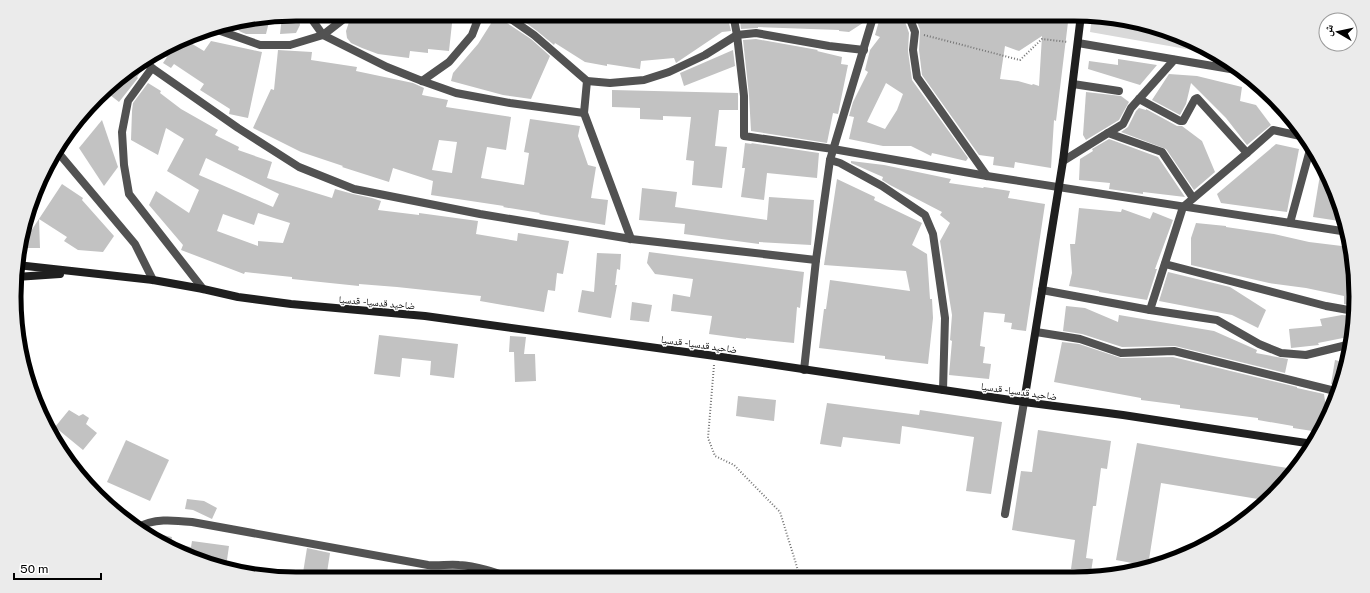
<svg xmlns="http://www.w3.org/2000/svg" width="1370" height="593" viewBox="0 0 1370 593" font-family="'Public Sans','Noto Naskh Arabic',sans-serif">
<rect width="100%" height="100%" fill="#fff"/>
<polygon fill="#d9d9d9" points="1092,17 1165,29 1215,52 1220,55 1090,32"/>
<g fill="#c2c2c2" fill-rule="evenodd">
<polygon points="298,14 300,25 296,33 280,34 282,16"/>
<polygon points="357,14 453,14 449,51 428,49 428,53 410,51 409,58 378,54 362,48 351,43 347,38 346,31 349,22"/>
<polygon points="497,14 501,19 531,39 550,56 531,99 503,95 451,81 453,73 478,44"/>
<polygon points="514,14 721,14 728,19 731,31 722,32 676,63 674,58 641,61 640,69 607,64 607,66 585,62 555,43 554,45 537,31"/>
<polygon points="739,14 868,14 866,21 849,32 839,31 839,30 758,27 758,28 741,29"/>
<path d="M881 14H895L903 16 909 33 908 51 912 80 968 158 966 161 932 153 931 156 911 146H883L849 139 854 117 849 116 853 102 868 72 865 70 870 50 880 37 875 35ZM886 83 903 94 897 110 885 129 867 122Z"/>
<path d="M914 14H982L980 18 1011 23 1012 20 1035 18V14H1069L1056 121 1054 120 1051 168 1015 162 1014 168 993 165 994 157 979 155 922 75 919 50 920 30ZM1042 36 1039 86 1033 84 1032 85 1018 81 1000 79 1005 46 1019 51Z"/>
<polygon points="270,18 266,34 246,34 241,32 231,25"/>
<polygon points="184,39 204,51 211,41 262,52 248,118 229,114 230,109 200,90 204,84 174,64 171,68 163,63 167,57 157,51"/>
<polygon points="756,39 818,50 817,51 842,57 841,64 848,65 838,114 833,113 827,143 751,131 749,95 743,40"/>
<path d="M278 50 312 52 311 60 357 67 356 71 413 83 424 88 422 95 448 100 446 107 511 117 506 150 487 147 481 178 524 185 529 153 524 152 530 119 580 126 578 136 588 165 596 167 591 198 608 200 605 225 539 214 540 213 503 207 504 206 431 195 433 181 393 168 389 182 342 167 343 166 301 152 253 128 271 89 274 90ZM439 140 457 142 452 173 432 170Z"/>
<polygon points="733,50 735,66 684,86 680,73"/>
<polygon points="1118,59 1157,65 1140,85 1088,69 1089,61 1118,65"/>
<polygon points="134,67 141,71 137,77 138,78 119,102 105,91 111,84"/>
<polygon points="1169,74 1197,76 1242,87 1240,101 1256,105 1271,125 1247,145 1226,118 1191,83 1186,104 1180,115 1152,100"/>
<path d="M148 83 161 91 160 93 181 109 218 130 215 135 239 147 238 150 272 162 267 178 332 198 335 189 353 194 372 198 381 201 378 210 419 215V213L478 221 476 234 517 241 518 233 569 241 563 274 557 273 555 291 548 290 544 312 480 301 481 296 397 287 359 284V286L330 283 292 279V277L245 272 244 274 181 250 183 245 149 205 156 191 189 213 199 190 167 171 184 139 166 128 158 155 131 140 132 111 133 103ZM206 158 279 194 273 207 199 175ZM258 213 290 223 283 243 258 241V246L217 231 223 214 254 225Z"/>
<polygon points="612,90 738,93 738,110 719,110 715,146 727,147 722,188 692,185 694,161 686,160 691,117 663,116 663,120 640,119 640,108 612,107"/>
<polygon points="1086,92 1121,96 1129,102 1119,120 1086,140 1083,135"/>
<polygon points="1139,108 1146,110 1146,109 1177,126 1182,126 1202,141 1215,172 1194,190 1166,149 1121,132 1128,127 1136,111"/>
<polygon points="102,120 118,167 104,186 79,148"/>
<polygon points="1109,139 1158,157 1185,197 1143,192 1143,194 1109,189 1110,183 1079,180 1080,159 1093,151 1092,149"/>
<polygon points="745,143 752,144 751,143 819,153 817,178 767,173 764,200 741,197 745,168 742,168"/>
<polygon points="1276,144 1299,149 1287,212 1221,203 1217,194"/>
<polygon points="851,161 884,165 951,179 949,183 983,188 984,187 1010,191 1008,198 1045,204 1026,331 1011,329 1012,323 1004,322 1005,314 984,312 980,346 985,347 983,363 991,364 989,379 949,375 952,341 950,340 952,315 940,241 950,223 940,215 942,212 890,185 882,180 883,177 851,163"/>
<polygon points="1320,175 1329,176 1346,222 1313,217"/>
<polygon points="837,179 875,197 874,200 922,223 912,245 927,254 930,299 932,299 933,318 928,364 885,359 885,356 819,348 824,309 826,309 830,280 910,291 906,271 824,265"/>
<polygon points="62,184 83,198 82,200 114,236 103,252 78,250 64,241 67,237 39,219 40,248 19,248 19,242 25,228 31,231"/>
<polygon points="642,188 677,192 675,207 767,220 769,197 814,200 811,245 759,242 759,244 684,234 685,224 639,220"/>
<polygon points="1079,208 1121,212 1122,209 1150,219 1153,212 1173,220 1155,269 1157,269 1147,300 1099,292 1099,291 1069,286 1072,273 1070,244 1075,244"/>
<polygon points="1196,223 1226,226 1226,227 1274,234 1309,242 1350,247 1355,278 1354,306 1344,304 1344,296 1306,288 1269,283 1191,265 1191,238"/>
<polygon points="649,252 804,272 800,308 797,307 794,343 746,338 746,339 709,334 712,316 671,311 673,294 690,297 693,279 655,274 647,263"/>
<polygon points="597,253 621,254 620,270 617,269 615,285 617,285 611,318 578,312 582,290 594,292"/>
<polygon points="1168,272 1230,287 1266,310 1258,328 1232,315 1159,301"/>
<polygon points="632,302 652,305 649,322 630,320"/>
<polygon points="1066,306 1085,308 1118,322 1119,315 1214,331 1257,350 1256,353 1288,359 1285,373 1175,346 1122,347 1082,334 1063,331"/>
<polygon points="1342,315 1354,316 1353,336 1318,343 1319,345 1291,348 1289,329 1322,326 1320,319"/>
<polygon points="379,335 458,344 454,378 430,375 431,361 402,358 400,377 374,374"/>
<polygon points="510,336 526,337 524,354 535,354 536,381 515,382 514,352 509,352"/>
<polygon points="1062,342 1079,344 1121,358 1173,357 1297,387 1297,388 1324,394 1326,408 1329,395 1336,397 1328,414 1327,414 1327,416 1319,432 1293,428 1293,426 1258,420 1258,418 1180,408 1180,405 1141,400 1141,398 1054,382"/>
<polygon points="1335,360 1347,363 1341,387 1331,384"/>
<polygon points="738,396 776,400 774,421 736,416"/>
<polygon points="827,403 919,415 920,410 1002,422 991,494 966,491 974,437 902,426 900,444 843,437 841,447 820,444"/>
<polygon points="69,410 79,416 83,414 89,418 86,424 97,433 83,450 55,427"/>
<polygon points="1038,430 1111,441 1107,469 1101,468 1096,506 1093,506 1086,558 1093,559 1091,572 1071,569 1075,540 1012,530 1021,471 1032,472"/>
<polygon points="126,440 169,460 150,501 107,482"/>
<polygon points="1137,443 1225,458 1294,469 1264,500 1161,483 1148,566 1116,560"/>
<polygon points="187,499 204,501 217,508 212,519 193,510 185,509"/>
<polygon points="143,531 172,537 171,543 191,547 192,541 229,546 226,567 205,564 155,541 143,532"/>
<polygon points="307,548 330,553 326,579 302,579"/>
</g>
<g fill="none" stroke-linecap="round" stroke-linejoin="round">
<g stroke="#747474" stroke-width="2" stroke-dasharray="1 2" stroke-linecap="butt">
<polyline points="924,35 1020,60 1042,39 1068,42"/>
<polyline points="714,365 708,438 715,456 734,465 780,512 797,567 799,577"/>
</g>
<g stroke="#525252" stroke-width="8">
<polyline points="308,14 323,35 387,67 422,81 456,93 510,103 584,113"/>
<polyline points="504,14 534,35 587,81 610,83 644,80 669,72 705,55 737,35 756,33 829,46 864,50"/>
<polyline points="733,14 737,35 744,96 744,136 833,149 987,176 1348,232"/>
<polyline points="908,14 915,32 913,50 917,77 987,176"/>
<polyline points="212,28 260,45 290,45 323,35 350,14"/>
<polyline points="1078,43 1242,71"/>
<polyline points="143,60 152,68 238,128 299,167 354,189 480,214 631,239 816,260"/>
<polyline points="152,68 128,101 122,132 124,165 129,194 203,289"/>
<polyline points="422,81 449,62 472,35 480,14"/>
<polyline points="587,81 584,113 631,239"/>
<polyline points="1073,84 1119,91"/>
<polyline points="1139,99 1180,121 1183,121 1195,99 1197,98 1247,153"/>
<polyline points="1108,133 1123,124 1131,108 1174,60"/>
<polyline points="56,150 135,244 153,280"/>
<polyline points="830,160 840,163 882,186 925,215 933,234 945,318 943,390"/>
<polyline points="1063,161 1108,133 1162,152 1193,198"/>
<polyline points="1290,223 1311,146"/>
<polyline points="1165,264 1326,306 1354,311"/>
<polyline points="1042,290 1150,310 1217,320 1259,344 1281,353 1306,355 1351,344"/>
<polyline points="1150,310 1183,207 1247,153 1273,130 1305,137"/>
<polyline points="1036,332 1080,339 1121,353 1174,351 1339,392"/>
<polyline points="804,370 816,260 830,160 874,14"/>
<polyline points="1005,514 1024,402"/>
<path d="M137 528C153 518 173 520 192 522L428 565C439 566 449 564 459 565 477 566 494 572 511 578"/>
</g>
<g stroke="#1f1f1f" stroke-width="8">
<polyline points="17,265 153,280 203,289 238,297 291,304 425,316 715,356 1024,402 1123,415 1313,444"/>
<polyline points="16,277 60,274"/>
<polyline points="1024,402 1063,161 1081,15"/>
</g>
</g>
<g text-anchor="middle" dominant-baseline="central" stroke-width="3" stroke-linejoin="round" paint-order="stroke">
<g font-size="10" fill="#000" stroke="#fff">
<text transform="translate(377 302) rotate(5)">ضاحيد قدسيا - قدسيا</text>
<text transform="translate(699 344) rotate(8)">ضاحيد قدسيا - قدسيا</text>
<text transform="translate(1019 391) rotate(8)">ضاحيد قدسيا - قدسيا</text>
</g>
</g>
<path d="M0 0H1370V593H0ZM296 21H1074A275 275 0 0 1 1349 296V297A275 275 0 0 1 1074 572H296A275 275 0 0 1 21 297V296A275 275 0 0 1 296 21Z" fill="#ebebeb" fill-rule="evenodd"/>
<path fill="none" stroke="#000" stroke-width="5" d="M296 21H1074A275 275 0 0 1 1349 296V297A275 275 0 0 1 1074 572H296A275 275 0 0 1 21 297V296A275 275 0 0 1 296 21Z"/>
<g transform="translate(1338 32) rotate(279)"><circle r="19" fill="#ffffff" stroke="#999999"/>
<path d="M0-3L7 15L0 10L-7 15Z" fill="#000000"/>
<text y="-6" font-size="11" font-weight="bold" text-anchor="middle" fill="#000000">ش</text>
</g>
<path d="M14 573v6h87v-6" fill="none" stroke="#000000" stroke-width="2"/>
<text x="20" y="573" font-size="12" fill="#000000" stroke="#ffffff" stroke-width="3" paint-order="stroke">50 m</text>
</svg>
